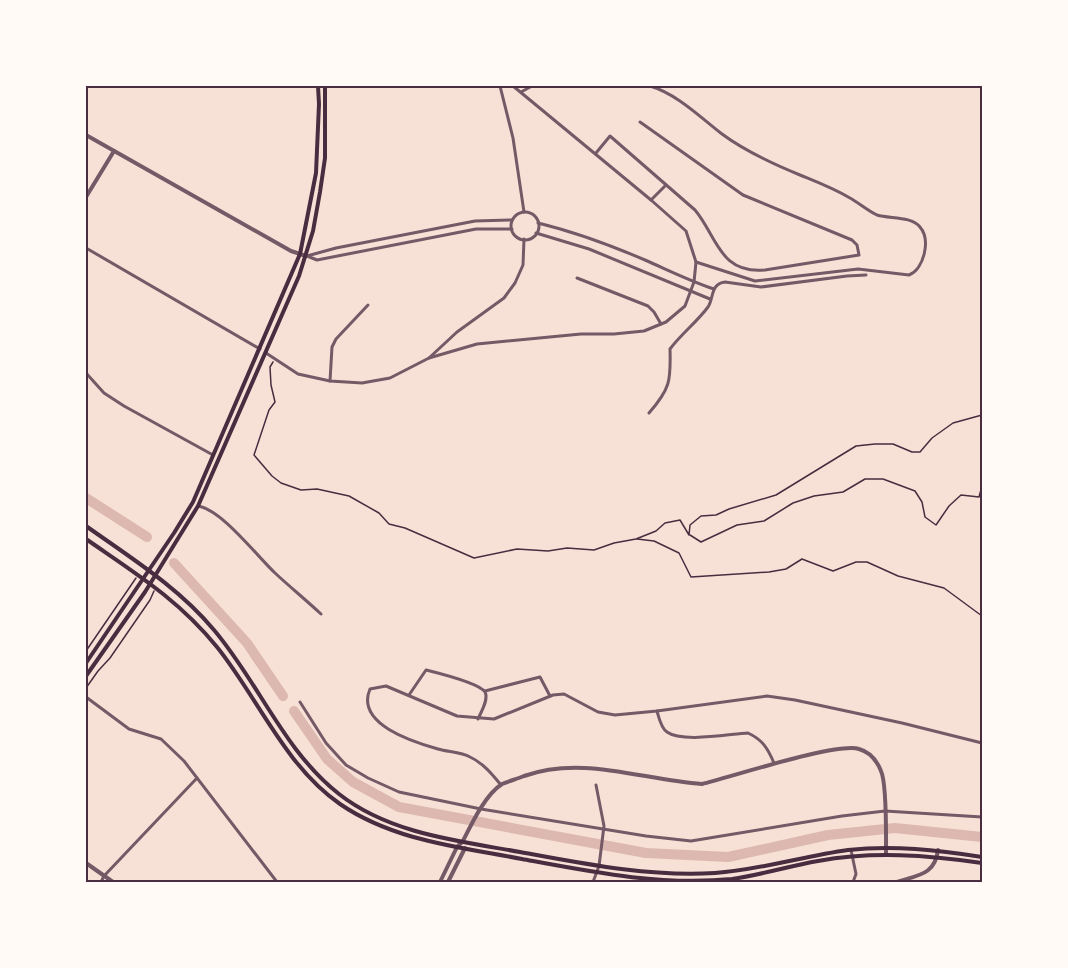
<svg xmlns="http://www.w3.org/2000/svg" width="1068" height="968" viewBox="0 0 1068 968" font-family="'PT Sans Narrow',sans-serif">
<rect width="100%" height="100%" fill="#f7e1d7"/>
<g fill="none" stroke-linecap="round" stroke-linejoin="round">
<g stroke="#dcb8b0" stroke-width="10">
<polyline points="86,498 147,537"/>
<polyline points="174,563 247,643 283,696"/>
<polyline points="294,711 327,759 353,782 399,807 646,853 728,857 828,835 895,828 982,837"/>
</g>
<g stroke="#4a2c40" stroke-width="1.5">
<polyline points="273,362 270,367 271,385 275,402 269,410 254,455 272,476 281,483 301,490 317,489 349,496 379,513 389,524 405,528 474,558 517,549 548,551 567,548 594,550 614,543 636,539 656,531 665,523 680,520 689,535 690,525 701,516 716,515 729,509 776,495 856,446 875,444 893,444 912,452 920,452 932,438 953,423 982,415"/>
<polyline points="690,535 701,542 737,525 764,521 793,503 814,496 843,492 865,479 883,479 915,491 922,502 925,517 936,525 949,506 961,495 979,497 982,486"/>
<polyline points="637,539 654,541 679,553 691,577 769,572 786,569 802,559 833,571 856,562 867,562 898,576 944,588 982,616"/>
<polyline points="86,651 136,578"/>
<polyline points="86,688 98,671 110,658 150,600 154,591"/>
</g>
<g stroke="#755966" stroke-width="3">
<polyline points="500,86 513,138 524,212"/>
<path d="M650 86C677 94 700 117 722 134 745 151 773 164 800 175 817 182 833 188 850 198 859 203 868 211 877 215 890 219 911 216 920 227 931 240 924 269 909 275L858 269 755 281 696 262"/>
<polyline points="521,92 532,86"/>
<path d="M596 153 610 136 695 210C717 236 719 274 765 270L859 255 857 245 852 240 743 195 640 122"/>
<polyline points="651,200 666,185"/>
<circle cx="525" cy="226" r="14"/>
<path d="M538 223C575 232 610 245 645 260 668 270 690 281 714 289"/>
<polyline points="536,233 589,249 710,299"/>
<polyline points="86,248 260,349"/>
<polyline points="307,256 336,248 475,221 512,220"/>
<polyline points="307,256 317,260 476,229 512,229"/>
<polyline points="577,278 648,306 654,312 661,324"/>
<polyline points="266,353 298,374 330,381 362,383 390,378 429,358 477,344 581,334 614,334 644,331 666,322 685,306 694,282 696,262 686,231 651,200 513,86"/>
<polyline points="429,358 457,332 504,298 515,283 523,265 524,239"/>
<polyline points="86,373 104,393 124,406 213,455"/>
<polyline points="330,381 332,347 336,339 368,305"/>
<path d="M649 413C670 389 671 381 670 349 681 334 697 322 708 307 714 298 710 284 725 282L761 287 847 276 866 275"/>
<path d="M198 506C222 510 256 555 275 573 290 587 306 600 321 614"/>
<polyline points="485,691 540,677 550,696"/>
<path d="M409 695 426 670C438 673 479 683 485 692 489 699 481 712 478 719"/>
<polyline points="86,697 129,729 161,739 184,761 277,882"/>
<polyline points="300,702 326,743 346,765 368,778 399,792 481,809 646,836 691,841 842,816 885,811 982,817"/>
<path d="M657 711C659 718 661 728 667 732 682 743 729 734 748 733 763 740 768 749 774 763"/>
<path d="M501 785C492 774 483 763 470 757 461 752 448 752 438 749 413 742 355 724 370 689L386 686 457 716 494 719 553 695 564 694 598 712 615 715 657 711 767 696 795 700 902 723 982 743"/>
<polyline points="851,850 856,874 853,882"/>
<polyline points="101,882 104,876 197,778"/>
<polyline points="593,882 599,866 604,826 596,785"/>
</g>
<g stroke="#755966" stroke-width="4">
<polyline points="86,135 291,251 303,255"/>
<polyline points="86,197 114,151"/>
<polyline points="86,863 113,882"/>
<path d="M440 882 457 847 463 841C472 823 485 795 502 784 509 781 517 779 524 776 583 755 642 780 702 784 731 777 837 742 859 749 870 752 877 761 881 771 887 784 886 837 886 854"/>
<polyline points="448,882 465,848"/>
<path d="M897 882C918 875 935 875 938 850"/>
</g>
<g stroke="#4a2c40" stroke-width="4">
<path d="M86 526C131 558 178 587 214 630 259 683 284 751 339 794 390 834 459 841 520 852 585 864 649 877 715 873 760 870 804 856 848 850 893 845 938 850 982 857"/>
<path d="M86 539C135 573 178 599 217 647 258 698 285 766 340 804 394 841 460 847 522 859 592 872 661 886 732 879 761 875 789 866 818 861 873 851 927 855 982 863"/>
<polyline points="86,663 174,533 193,502 300,254 316,173 319,104 318,86"/>
<polyline points="86,676 145,592 198,506 299,276 313,231 320,192 325,158 325,86"/>
</g>
</g>
<rect width="1068" height="968" fill="none" stroke="#fffaf5" stroke-width="174"/>
<rect x="87" y="87" width="894" height="794" fill="none" stroke="#4a2c40" stroke-width="2"/>
</svg>
